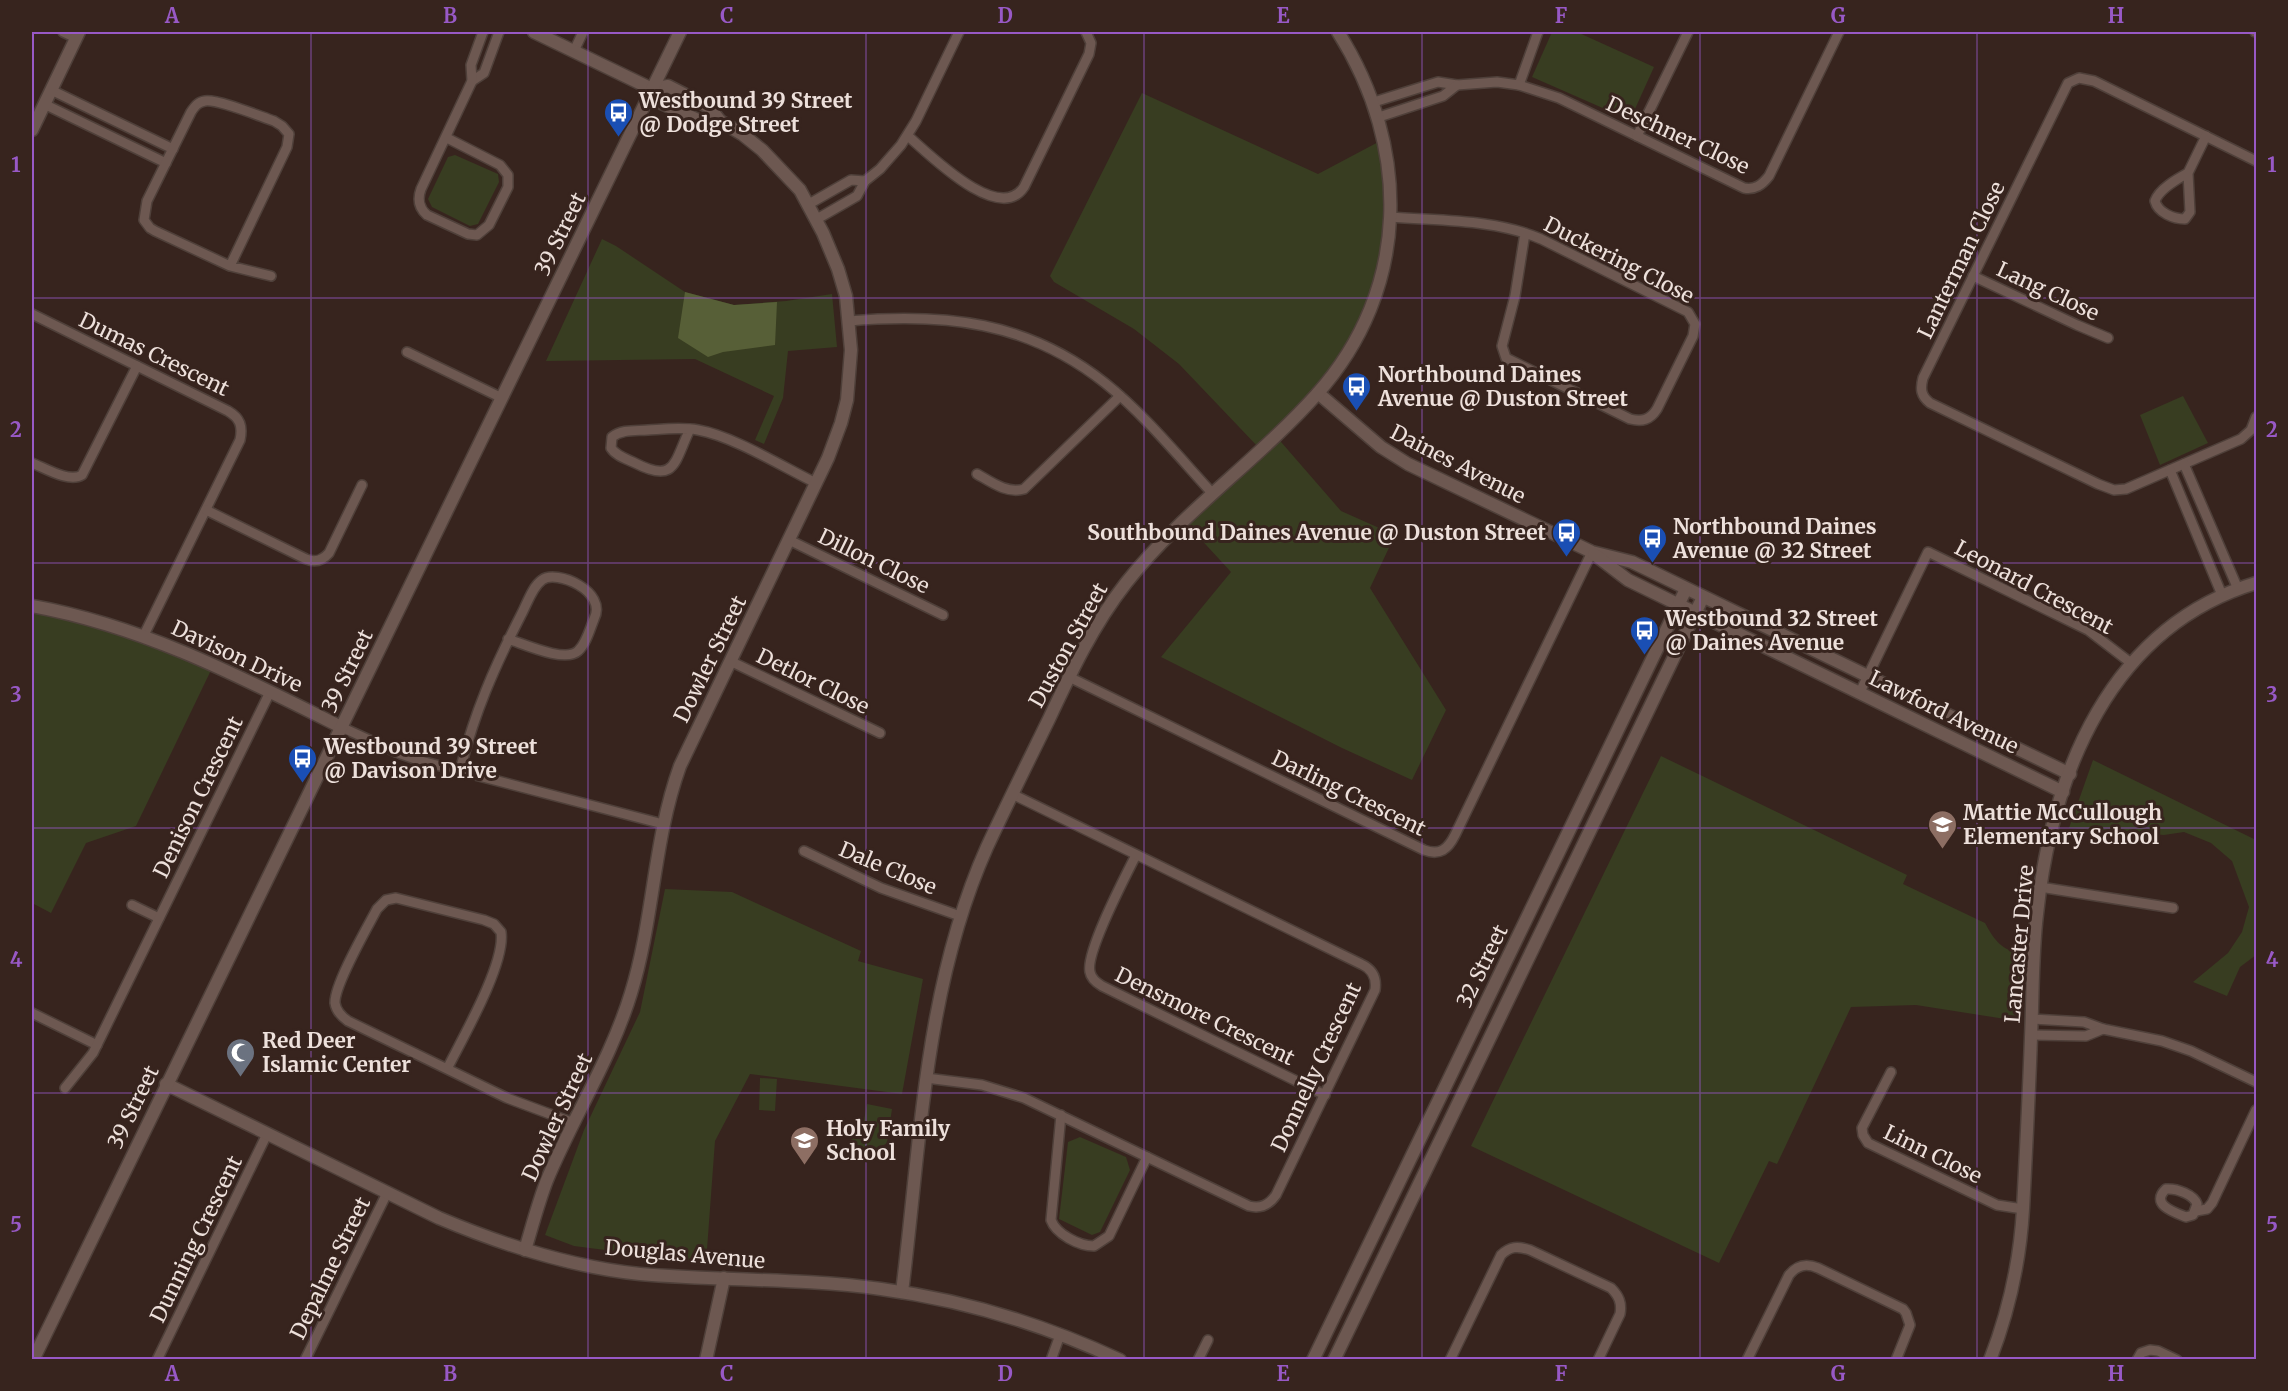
<svg xmlns="http://www.w3.org/2000/svg" width="2288" height="1391" viewBox="0 0 2288 1391" font-family="Merriweather,serif">
<rect width="100%" height="100%" fill="#37241e"/>
<g fill="#383d21">
<polygon points="1552,32 1577,32 1654,67 1630,120 1532,77"/>
<polygon points="1142,93 1318,174 1384,139 1388,238 1354,343 1275,435 1341,511 1395,535 1370,588 1446,710 1412,780 1342,748 1161,657 1231,572 1184,521 1260,449 1179,364 1134,329 1054,282 1050,276"/>
<polygon points="455,155 498,174 499,182 478,224 470,226 432,207 428,199 448,157"/>
<polygon points="602,239 616,246 685,292 734,305 786,301 832,294 837,347 788,351 783,398 764,444 755,440 774,396 695,359 546,361"/>
<polygon points="2183,396 2208,443 2160,465 2140,415"/>
<polygon points="32,606 214,664 136,826 86,843 51,913 32,903"/>
<path d="M1661 756 1907 875 1903 884 1985 923C1994 940 2002 950 2021 954L2018 1021 1916 1005 1851 1007 1777 1164 1769 1161 1719 1263 1471 1146Z"/>
<polygon points="2093,760 2256,840 2256,955 2240,967 2227,996 2193,982 2228,953 2242,932 2249,907 2232,861 2211,843 2184,832 2164,835 2069,828"/>
<polygon points="665,889 732,892 861,951 858,961 923,979 902,1094 750,1074 715,1141 706,1263 574,1246 545,1235 584,1130 640,1012"/>
<polygon points="760,1078 777,1079 775,1111 759,1110"/>
<polygon points="867,1104 892,1109 887,1143 863,1159 850,1141 862,1131"/>
<polygon points="1080,1137 1126,1157 1130,1170 1100,1232 1092,1235 1059,1219 1068,1142"/>
</g>
<polygon fill="#575f37" points="685,292 734,305 777,302 775,345 723,352 708,357 678,338"/>
<g fill="none" stroke-linecap="round" stroke-linejoin="round">
<defs>
<g id="minor">
<polyline points="63,32 76,38"/>
<polyline points="2255,32 2256,32"/>
<polyline points="574,51 583,32"/>
<polyline points="472,81 484,73 499,32"/>
<polyline points="1519,85 1538,32"/>
<polyline points="51,90 173,149"/>
<path d="M1374 102 1438 82 1457 85 1497 82 1519 85 1559 98 1744 188C1755 190 1762 185 1769 176L1839 32"/>
<polyline points="44,104 166,163"/>
<polyline points="1379,117 1443,96 1457,85"/>
<path d="M908 136C929 154 999 225 1024 187L1089 54 1091 43 1086 32"/>
<polyline points="1637,136 1688,32"/>
<path d="M447 138 500 165 508 175V187L489 225 477 235 468 234 427 215C419 208 417 200 421 189L472 81 471 65 483 32"/>
<path d="M2256 161 2094 81 2079 78 2068 83 1923 378C1920 389 1921 396 1930 403L2098 484 2114 490 2126 489 2241 439 2251 430 2256 417"/>
<path d="M2188 173C2177 179 2159 189 2155 201 2158 213 2174 219 2185 219L2190 212 2188 173 2206 136"/>
<polyline points="809,204 851,180 865,181"/>
<path d="M1391 217C1440 221 1495 219 1541 239L1688 312 1695 324 1693 336 1657 409C1650 420 1642 422 1630 419L1506 358 1502 346 1515 296 1525 233"/>
<polyline points="817,219 857,196 865,181 880,169 901,145 916,121 959,32"/>
<path d="M230 266 287 147 289 134 282 126 274 121C259 116 218 99 205 101 198 102 195 106 191 112L147 201 144 220 150 228 155 231 230 266 271 276"/>
<polyline points="1973,276 2077,325 2108,338"/>
<path d="M32 314 228 411C240 418 243 426 240 440L144 635"/>
<path d="M849 321C945 313 1027 321 1105 383 1144 414 1179 457 1213 494"/>
<polyline points="407,352 502,398"/>
<path d="M690 429C674 462 676 484 635 463 627 459 616 456 611 448L612 437C622 429 636 431 648 430 665 429 682 427 698 430 733 436 783 467 816 483"/>
<path d="M32 463C45 468 69 483 82 475L137 366"/>
<polyline points="2184,464 2238,589"/>
<polyline points="2170,470 2222,595"/>
<path d="M977 474C991 482 1007 494 1024 489L1120 396"/>
<path d="M206 510 306 559C316 563 323 560 329 553L362 485"/>
<polyline points="789,540 943,615"/>
<polyline points="730,661 880,733"/>
<path d="M1069 677 1424 850C1440 856 1448 849 1455 835L1592 552"/>
<polyline points="1860,692 1928,552 2088,630 2131,663"/>
<polyline points="341,727 398,753 421,761 663,824"/>
<path d="M460 771C474 713 494 668 521 615 527 604 532 587 542 580 556 569 608 591 594 619 590 629 586 644 578 651 565 663 524 644 508 639"/>
<polyline points="804,851 881,888 960,916"/>
<path d="M1136 855C1126 875 1085 953 1090 972 1091 978 1097 983 1102 986L1325 1095"/>
<polyline points="2040,887 2173,908"/>
<polyline points="132,905 159,918"/>
<polyline points="32,1013 97,1045"/>
<polyline points="2032,1019 2084,1022 2103,1029 2162,1041 2191,1051 2256,1082"/>
<polyline points="2031,1035 2086,1036 2103,1029"/>
<path d="M447 1069C462 1039 506 963 501 932L494 924 484 920 396 898 386 900 377 909C367 928 334 985 335 1003 336 1011 341 1016 348 1021L507 1098 574 1123"/>
<polyline points="1891,1072 1862,1128 1863,1135 1868,1143 1997,1205 2023,1209"/>
<path d="M926 1078 982 1085 1024 1098 1249 1206C1261 1209 1269 1205 1276 1195L1375 990C1377 977 1372 969 1361 964L1012 794"/>
<polyline points="65,1088 93,1053 270,692"/>
<path d="M1061 1115 1051 1220C1056 1234 1079 1246 1094 1246L1109 1236 1147 1157"/>
<path d="M2166 1189C2177 1188 2194 1195 2197 1204L2193 1215 2186 1217C2173 1212 2150 1204 2166 1189Z"/>
<polyline points="2196,1211 2207,1209 2212,1203 2256,1110"/>
<polyline points="157,1360 267,1134"/>
<polyline points="305,1360 387,1193"/>
<polyline points="1051,1360 1060,1335"/>
<polyline points="1198,1360 1208,1340"/>
<path d="M1450 1360 1501 1255C1510 1246 1518 1246 1530 1250L1611 1288C1619 1296 1622 1303 1620 1314L1598 1360"/>
<path d="M1747 1360 1789 1275C1797 1265 1806 1263 1818 1268L1903 1309 1906 1313 1910 1325 1896 1360"/>
<polyline points="2137,1360 2141,1353 2150,1350 2158,1351 2177,1360"/>
</g>
<g id="tertiary">
<polyline points="534,32 652,89"/>
<polyline points="652,89 659,102 702,122 720,121"/>
<polyline points="32,130 79,32"/>
<polyline points="1318,393 1381,447 1408,464 1592,552 1632,562 2070,774"/>
<polyline points="1594,554 1628,580 2063,792"/>
<path d="M32 606C143 626 241 677 341 727"/>
<path d="M166 1084 439 1218C503 1245 570 1267 640 1274 720 1281 801 1278 881 1289 963 1300 1045 1325 1120 1360"/>
<path d="M525 1250C532 1227 538 1203 547 1180 573 1117 611 1059 631 993 654 919 653 841 680 766L828 458 841 423 847 400 851 350 846 296 838 269 823 233 800 190 762 150 742 134 720 121 709 107 668 86 652 89"/>
<path d="M902 1292C921 1142 924 988 987 847 1007 804 1028 762 1049 719 1071 672 1093 625 1126 583 1181 513 1257 461 1317 394 1411 289 1411 147 1338 32"/>
<polyline points="33,1360 680,32"/>
<polyline points="706,1360 724,1278"/>
<polyline points="1313,1360 1686,589"/>
<polyline points="1334,1360 1703,597"/>
<path d="M1990 1360C2009 1311 2020 1261 2023 1209 2026 1152 2029 1094 2031 1037 2033 996 2032 955 2037 914 2052 773 2110 627 2256 583"/>
</g>
</defs>
<use href="#minor" stroke="#4f403a" stroke-width="12"/>
<use href="#tertiary" stroke="#4f403a" stroke-width="15"/>
<use href="#minor" stroke="#6d5851" stroke-width="9"/>
<use href="#tertiary" stroke="#6d5851" stroke-width="12"/>
</g>
<path fill="none" stroke="#9859c6" stroke-width="1.5" stroke-opacity="0.55" d="M311 32V1360M588 32V1360M866 32V1360M1144 32V1360M1422 32V1360M1700 32V1360M1977 32V1360M32 298H2256M32 563H2256M32 828H2256M32 1093H2256"/>
<defs>
<symbol id="bus-pin" viewBox="-11 -11 22 30"><path d="M0 17L-7.5 6A9.5 9.5 0 1 1 7.5 6Z" fill="#1a4fb4" stroke="#37241e"/><path d="M-5-6H5V4H4V6H2V4H-2V6H-4V4H-5ZM-3.5-4V0h7V-4ZM-3.5 1.2v1.5H-2V1.2ZM2 1.2v1.5H3.5V1.2Z" fill="#fff"/></symbol>
<symbol id="school-pin" viewBox="-11 -11 22 30"><path d="M0 17L-7.5 6A9.5 9.5 0 1 1 7.5 6Z" fill="#8d6e63" stroke="#37241e"/><path d="M0-5L7-2L0 1L-7-2ZM-4 1L0 2.5L4 1V4Q0 6-4 4Z" fill="#fff"/></symbol>
<symbol id="mosque-pin" viewBox="-11 -11 22 30"><path d="M0 17L-7.5 6A9.5 9.5 0 1 1 7.5 6Z" fill="#6b7280" stroke="#37241e"/><path d="M3.5-4.9A6 6 0 1 0 3.5 4.9A5 5 0 1 1 3.5-4.9Z" fill="#fff"/></symbol>
</defs>
<g fill-rule="evenodd">
<use href="#bus-pin" x="602" y="96" width="33" height="45"/>
<use href="#bus-pin" x="1340" y="370" width="33" height="45"/>
<use href="#bus-pin" x="1550" y="516" width="33" height="45"/>
<use href="#bus-pin" x="1636" y="522" width="33" height="45"/>
<use href="#bus-pin" x="1628" y="614" width="33" height="45"/>
<use href="#bus-pin" x="286" y="742" width="33" height="45"/>
<use href="#school-pin" x="1926" y="808" width="33" height="45"/>
<use href="#mosque-pin" x="224" y="1036" width="33" height="45"/>
<use href="#school-pin" x="788" y="1124" width="33" height="45"/>
</g>
<g text-anchor="middle" dominant-baseline="central" stroke-width="6" stroke-linejoin="round" paint-order="stroke">
<g font-size="21" font-weight="bold" fill="#ede0db" stroke="#37241e" text-anchor="start">
<text x="639" y="100">Westbound 39 Street<tspan x="639" dy="24">@ Dodge Street</tspan></text>
<text x="1378" y="374">Northbound Daines<tspan x="1378" dy="24">Avenue @ Duston Street</tspan></text>
<text x="1673" y="526">Northbound Daines<tspan x="1673" dy="24">Avenue @ 32 Street</tspan></text>
<text x="1546" y="532" text-anchor="end">Southbound Daines Avenue @ Duston Street</text>
<text x="1665" y="618">Westbound 32 Street<tspan x="1665" dy="24">@ Daines Avenue</tspan></text>
<text x="324" y="746">Westbound 39 Street<tspan x="324" dy="24">@ Davison Drive</tspan></text>
<text x="1963" y="812">Mattie McCullough<tspan x="1963" dy="24">Elementary School</tspan></text>
<text x="262" y="1040">Red Deer<tspan x="262" dy="24">Islamic Center</tspan></text>
<text x="826" y="1128">Holy Family<tspan x="826" dy="24">School</tspan></text>
</g>
<g font-size="21" fill="#ede0db" stroke="#37241e">
<text transform="translate(1678 135) rotate(25)">Deschner Close</text>
<text transform="translate(560 234) rotate(-64)">39 Street</text>
<text transform="translate(1619 260) rotate(27)">Duckering Close</text>
<text transform="translate(1961 260) rotate(-64)">Lanterman Close</text>
<text transform="translate(2048 291) rotate(25)">Lang Close</text>
<text transform="translate(154 354) rotate(26)">Dumas Crescent</text>
<text transform="translate(1458 464) rotate(27)">Daines Avenue</text>
<text transform="translate(874 561) rotate(26)">Dillon Close</text>
<text transform="translate(2034 587) rotate(28)">Leonard Crescent</text>
<text transform="translate(1068 645) rotate(-61)">Duston Street</text>
<text transform="translate(237 656) rotate(25)">Davison Drive</text>
<text transform="translate(710 659) rotate(-64)">Dowler Street</text>
<text transform="translate(347 671) rotate(-64)">39 Street</text>
<text transform="translate(813 681) rotate(26)">Detlor Close</text>
<text transform="translate(1944 712) rotate(26)">Lawford Avenue</text>
<text transform="translate(1349 793) rotate(26)">Darling Crescent</text>
<text transform="translate(198 797) rotate(-64)">Denison Crescent</text>
<text transform="translate(888 868) rotate(23)">Dale Close</text>
<text transform="translate(2019 944) rotate(-85)">Lancaster Drive</text>
<text transform="translate(1482 966) rotate(-64)">32 Street</text>
<text transform="translate(1205 1016) rotate(26)">Densmore Crescent</text>
<text transform="translate(1316 1067) rotate(-65)">Donnelly Crescent</text>
<text transform="translate(133 1107) rotate(-64)">39 Street</text>
<text transform="translate(557 1117) rotate(-65)">Dowler Street</text>
<text transform="translate(1933 1154) rotate(26)">Linn Close</text>
<text transform="translate(196 1239) rotate(-64)">Dunning Crescent</text>
<text transform="translate(685 1254) rotate(5)">Douglas Avenue</text>
<text transform="translate(330 1268) rotate(-64)">Depalme Street</text>
</g>
</g>
<rect width="2288" height="1391" fill="none" stroke="#37241e" stroke-width="66"/>
<rect x="33" y="33" width="2222" height="1325" fill="none" stroke="#9859c6" stroke-width="2"/>
<g font-size="20" text-anchor="middle" font-weight="bold" fill="#9859c6">
<text x="172" y="23">A</text>
<text x="450" y="23">B</text>
<text x="727" y="23">C</text>
<text x="1005" y="23">D</text>
<text x="1283" y="23">E</text>
<text x="1561" y="23">F</text>
<text x="1838" y="23">G</text>
<text x="2116" y="23">H</text>
<text x="16" y="172">1</text>
<text x="2272" y="172">1</text>
<text x="16" y="437">2</text>
<text x="2272" y="437">2</text>
<text x="16" y="702">3</text>
<text x="2272" y="702">3</text>
<text x="16" y="967">4</text>
<text x="2272" y="967">4</text>
<text x="16" y="1232">5</text>
<text x="2272" y="1232">5</text>
<text x="172" y="1381">A</text>
<text x="450" y="1381">B</text>
<text x="727" y="1381">C</text>
<text x="1005" y="1381">D</text>
<text x="1283" y="1381">E</text>
<text x="1561" y="1381">F</text>
<text x="1838" y="1381">G</text>
<text x="2116" y="1381">H</text>
</g>
</svg>
